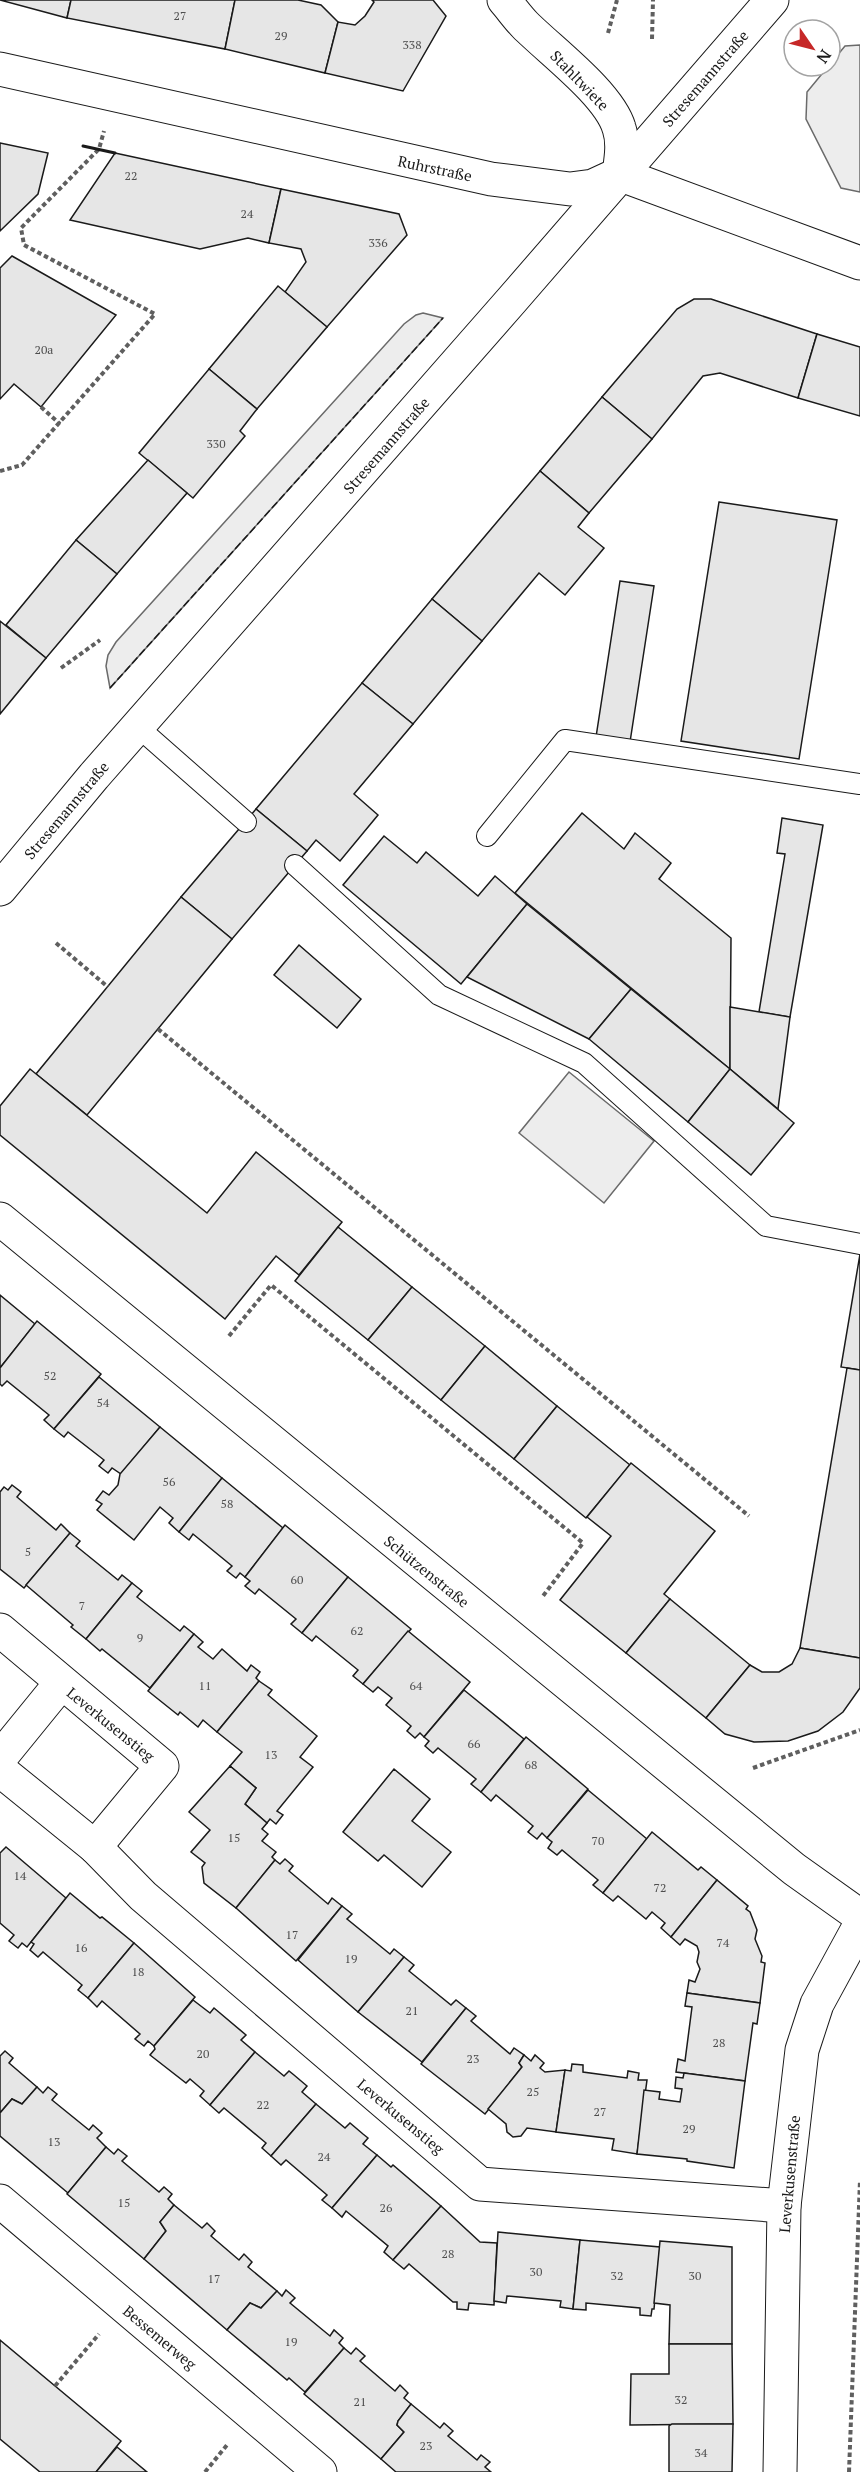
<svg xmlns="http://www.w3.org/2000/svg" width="860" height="2472" viewBox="0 0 860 2472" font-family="'PT Serif',serif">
<rect width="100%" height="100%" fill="#fff"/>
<g fill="#ededed" stroke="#6a6a6a" stroke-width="1.5">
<polygon points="860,45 860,192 841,188 806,119 807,92 845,46"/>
<polygon points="423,313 443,318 110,688 106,666 108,655 116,642 404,324 416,315"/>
<polygon points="569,1072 654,1141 604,1203 519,1133"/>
</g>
<g fill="#e6e6e6" stroke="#1a1a1a" stroke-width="1.5">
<polygon points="0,0 71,0 67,18"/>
<polygon points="71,0 235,0 225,49 67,18"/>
<polygon points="235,0 298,0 321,5 338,22 325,73 225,49"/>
<polygon points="372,0 433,0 446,16 403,91 325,73 338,22 355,25 365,16 374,2"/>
<polygon points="0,143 48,153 38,194 0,231"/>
<polygon points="115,153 281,189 269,243 248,238 200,249 70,220"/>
<polygon points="281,189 399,214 407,235 327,327 285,292 306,262 301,249 269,243"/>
<polygon points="12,256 116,315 41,407 14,384 0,399 0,268"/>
<polygon points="278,286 327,327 257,409 209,369"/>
<polygon points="694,299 711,299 817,334 798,398 720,373 703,376 652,439 602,397 677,309"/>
<polygon points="817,334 860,347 860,416 798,398"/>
<polygon points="209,369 257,409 240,431 245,436 193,498 139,453"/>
<polygon points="602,397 652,439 589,513 540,471"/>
<polygon points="148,460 187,493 117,574 76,540"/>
<polygon points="540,471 589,513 578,527 604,548 565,595 539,573 482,641 432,599"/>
<polygon points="719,502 837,520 799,759 681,741"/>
<polygon points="76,540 117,574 46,658 6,625"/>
<polygon points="620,581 654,586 630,742 596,737"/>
<polygon points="432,599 482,641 413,724 362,683"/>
<polygon points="0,621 46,658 0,714"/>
<polygon points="362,683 413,724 354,794 378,815 340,861 316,840 307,851 256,809"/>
<polygon points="256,809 307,851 232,939 181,897"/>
<polygon points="582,813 624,849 635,833 671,863 659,879 731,938 730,1069 515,893"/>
<polygon points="782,818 823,825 790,1017 759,1012 785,854 777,853"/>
<polygon points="384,836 417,863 426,852 478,896 495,876 527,904 461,984 343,885"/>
<polygon points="181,897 232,939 87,1115 36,1074"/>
<polygon points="527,904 631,989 589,1039 467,977"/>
<polygon points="299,945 361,999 337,1028 274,975"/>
<polygon points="631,989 730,1069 688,1122 589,1039"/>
<polygon points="730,1007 790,1017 778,1109 730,1069"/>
<polygon points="30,1069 207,1213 256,1152 342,1222 299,1275 276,1256 225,1319 0,1135 0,1106"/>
<polygon points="730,1069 794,1123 751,1175 688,1122"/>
<polygon points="338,1227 412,1287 368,1340 295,1281"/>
<polygon points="860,1254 860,1370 841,1367"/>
<polygon points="412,1287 485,1346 441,1400 368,1340"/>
<polygon points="0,1295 35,1324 0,1368"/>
<polygon points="37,1321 101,1374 54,1429 44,1420 49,1415 7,1381 2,1386 0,1384 0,1368"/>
<polygon points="485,1346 557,1406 514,1459 441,1400"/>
<polygon points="847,1368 860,1370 860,1658 800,1648"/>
<polygon points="99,1377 160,1427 121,1474 112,1468 108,1473 99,1466 104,1460 68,1432 64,1437 54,1429"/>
<polygon points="557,1406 630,1465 586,1518 514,1459"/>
<polygon points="160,1427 222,1478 179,1532 169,1523 173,1518 160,1507 134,1540 97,1510 102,1504 96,1500 103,1491 109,1495 118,1485 120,1474"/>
<polygon points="631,1463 715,1531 664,1594 670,1599 626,1653 560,1600 611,1536 587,1517"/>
<polygon points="222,1478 283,1528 245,1577 240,1573 236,1578 227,1571 232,1566 193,1534 189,1540 179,1532"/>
<polygon points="12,1485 21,1492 17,1497 56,1530 61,1524 70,1533 24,1588 0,1569 0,1492 4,1487 8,1490"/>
<polygon points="285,1525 348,1577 302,1633 291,1624 296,1619 259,1589 255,1594 245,1586 250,1581 245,1577"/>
<polygon points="70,1533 80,1541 76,1546 118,1580 122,1575 132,1583 86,1639 71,1627 73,1625 26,1585"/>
<polygon points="348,1577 411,1629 363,1684 353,1676 358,1670 316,1636 312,1641 302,1633"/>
<polygon points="132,1583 142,1591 137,1597 180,1631 184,1626 194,1634 150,1688 102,1649 100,1651 86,1639"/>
<polygon points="670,1599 750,1665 706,1718 626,1653"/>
<polygon points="408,1631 470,1682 424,1737 420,1733 415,1738 407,1731 411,1726 386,1705 392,1698 378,1687 373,1692 363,1684"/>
<polygon points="194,1634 203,1642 198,1647 213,1659 222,1649 247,1671 251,1665 260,1672 256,1678 259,1681 217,1732 203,1720 198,1727 180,1712 178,1715 148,1691"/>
<polygon points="800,1648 860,1658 860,1688 843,1712 818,1731 788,1741 754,1742 725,1734 706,1718 750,1665 762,1672 779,1672 792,1664"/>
<polygon points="259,1681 272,1690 268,1695 317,1736 300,1757 313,1767 277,1811 283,1815 276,1824 270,1819 267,1823 245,1804 256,1788 230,1766 242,1752 217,1732"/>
<polygon points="464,1690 524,1739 481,1792 471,1784 476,1779 438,1748 433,1753 425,1746 429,1741 424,1737"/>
<polygon points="526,1737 588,1789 547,1838 542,1833 537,1839 528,1832 533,1826 496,1795 491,1801 481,1792"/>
<polygon points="230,1766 256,1788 245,1804 267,1823 262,1829 268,1834 262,1841 276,1852 272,1857 275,1860 236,1908 204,1883 202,1867 205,1863 191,1852 210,1830 189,1812"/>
<polygon points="394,1769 430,1799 412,1821 451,1852 422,1887 384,1855 378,1861 343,1832"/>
<polygon points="588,1790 647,1839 603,1893 593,1885 598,1880 562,1850 557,1855 548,1848 552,1842 547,1838"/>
<polygon points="652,1832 698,1870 701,1867 717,1880 671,1937 661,1928 665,1923 652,1912 646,1919 618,1896 613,1901 603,1893"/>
<polygon points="6,1847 66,1898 27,1947 22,1943 18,1948 9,1941 14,1935 0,1923 0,1853"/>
<polygon points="285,1859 293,1866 289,1871 328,1904 332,1898 342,1906 296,1961 236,1908 275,1860 280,1864"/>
<polygon points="717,1880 748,1906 746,1909 750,1912 757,1930 755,1939 762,1956 761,1962 765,1963 760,2003 687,1993 689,1980 695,1982 700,1969 697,1962 699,1952 697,1946 685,1939 680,1945 671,1937"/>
<polygon points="70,1893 100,1918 102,1917 134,1943 88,1998 78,1990 82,1985 43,1952 38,1957 30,1950 34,1944 31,1942"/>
<polygon points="342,1906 352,1914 347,1919 390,1954 394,1949 404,1957 358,2012 298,1960"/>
<polygon points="134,1943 195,1997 154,2046 148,2041 144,2046 135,2039 140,2034 102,2001 97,2007 88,1998"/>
<polygon points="404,1957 414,1965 409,1971 451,2005 456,2000 466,2008 422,2062 358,2012"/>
<polygon points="687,1993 760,2003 757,2024 753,2023 745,2081 676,2072 678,2059 685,2061 692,2007 685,2006"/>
<polygon points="193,2000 210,2013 214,2008 246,2035 241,2040 255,2052 210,2105 200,2096 204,2091 190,2079 186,2083 150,2055 155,2049 154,2046"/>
<polygon points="466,2008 476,2016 471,2021 510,2054 514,2048 524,2055 519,2063 522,2067 485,2114 421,2064"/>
<polygon points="5,2051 13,2058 9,2063 37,2087 22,2104 12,2099 0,2113 0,2056"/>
<polygon points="255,2052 284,2076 289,2071 294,2075 307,2086 302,2092 316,2104 271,2156 262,2148 266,2143 224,2108 219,2113 210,2105"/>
<polygon points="524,2055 531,2061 535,2055 544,2063 540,2068 545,2072 565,2070 556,2132 527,2128 521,2136 513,2137 507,2132 506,2124 488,2109 522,2067 519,2063"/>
<polygon points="572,2064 583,2065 583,2072 627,2078 628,2071 639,2073 638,2080 647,2080 637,2154 612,2150 614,2139 556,2132 565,2070 571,2071"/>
<polygon points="684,2073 745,2081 734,2168 687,2161 687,2159 637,2154 644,2090 660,2092 659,2099 680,2102 682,2089 675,2088 676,2077 683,2078"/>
<polygon points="37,2087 43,2093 48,2087 57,2094 52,2100 89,2130 93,2125 102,2133 97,2138 106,2147 68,2193 0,2136 0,2113 12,2099 22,2104"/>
<polygon points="316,2104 345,2128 350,2123 363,2134 368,2138 363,2144 377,2155 332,2208 322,2200 327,2195 286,2160 281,2165 271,2156"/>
<polygon points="106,2147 114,2154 118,2149 127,2156 122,2161 159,2192 164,2187 172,2194 168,2199 174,2205 160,2222 166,2231 144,2259 67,2194"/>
<polygon points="377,2155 391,2167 393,2165 441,2206 393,2260 384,2252 388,2246 346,2211 342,2217 332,2208"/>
<polygon points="174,2205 202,2228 207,2223 215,2231 211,2236 239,2260 244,2254 252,2262 248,2267 277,2291 261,2308 250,2303 227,2330 144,2259 166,2231 160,2222"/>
<polygon points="441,2206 480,2242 497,2243 494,2305 469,2303 468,2310 457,2309 457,2302 453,2302 409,2264 404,2269 393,2260"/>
<polygon points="498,2232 580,2240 573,2309 560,2307 561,2301 507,2296 506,2303 494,2301"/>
<polygon points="580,2240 660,2247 654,2309 652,2309 651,2316 640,2315 640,2308 586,2303 586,2310 573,2309"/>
<polygon points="660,2241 732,2247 732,2344 669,2344 670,2305 654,2303"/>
<polygon points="286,2290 295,2298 290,2303 330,2336 334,2330 343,2338 339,2343 344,2348 305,2392 289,2378 287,2380 227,2330 250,2303 261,2308 277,2291 282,2296"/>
<polygon points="0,2340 121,2441 96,2472 40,2472 0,2439"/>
<polygon points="669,2344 732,2344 733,2424 630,2425 631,2374 669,2374"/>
<polygon points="344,2348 351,2354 356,2348 365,2356 360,2361 395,2391 400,2385 408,2393 404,2398 411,2404 398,2421 397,2425 404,2432 381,2459 304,2394"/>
<polygon points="411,2404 440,2428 444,2423 453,2431 448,2436 477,2460 481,2455 490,2462 485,2467 491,2472 396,2472 381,2459 404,2432 397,2425 398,2421"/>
<polygon points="672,2424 733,2424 732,2472 669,2472 669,2426"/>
<polygon points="117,2447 147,2472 96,2472"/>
</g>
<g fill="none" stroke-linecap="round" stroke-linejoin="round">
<defs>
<g id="lane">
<polyline points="138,727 246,822"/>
<polyline points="487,836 565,740 860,784"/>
<polyline points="295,865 439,995 584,1063 766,1226 860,1244"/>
</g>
<g id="street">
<path d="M504 0C511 8 518 18 525 25 551 51 609 94 619 128 624 143 621 159 619 174"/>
<polyline points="0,69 491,179 570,189 593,186 619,174 860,263"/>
<polyline points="0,1219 794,1869 860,1916"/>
<polyline points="0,1630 162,1766 95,1847"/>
<polyline points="0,1758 61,1683"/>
<polyline points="0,1770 95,1847 143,1896 480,2184 784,2206"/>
<polyline points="0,2201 320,2472"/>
<polyline points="780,2472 784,2206 802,2050 817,2004 860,1925"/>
</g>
<polyline id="primary" points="0,889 94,776 511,301 772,0"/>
</defs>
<use href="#lane" stroke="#1a1a1a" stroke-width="22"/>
<use href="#street" stroke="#1a1a1a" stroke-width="35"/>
<use href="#primary" stroke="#1a1a1a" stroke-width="35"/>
<g stroke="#5f5f5f" stroke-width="4" stroke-dasharray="4.5 3" stroke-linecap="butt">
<polyline points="608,33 617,0"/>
<polyline points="652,39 653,0"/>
<polyline points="41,407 60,424"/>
<polyline points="0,471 22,465 155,314 24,245 21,228 99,149 104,131"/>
<polyline points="61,668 100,640"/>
<polyline points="56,943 108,987"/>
<polyline points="158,1029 749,1516"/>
<polyline points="229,1336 271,1285 583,1543 543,1596"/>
<polyline points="753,1768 860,1730"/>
<polyline points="55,2386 99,2334"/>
<polyline points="205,2472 227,2445"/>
<polyline points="849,2472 860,2180"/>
</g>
<use href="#lane" stroke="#fff" stroke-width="20"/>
<use href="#street" stroke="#fff" stroke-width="33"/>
<use href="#primary" stroke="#fff" stroke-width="33"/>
<polyline stroke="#1a1a1a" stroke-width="1.5" stroke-dasharray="8 3" stroke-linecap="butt" points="110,688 443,318"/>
<polyline stroke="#1a1a1a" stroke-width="3" points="83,146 115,153"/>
</g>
<g text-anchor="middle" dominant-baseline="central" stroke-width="4.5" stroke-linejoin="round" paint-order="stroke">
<g font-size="12" fill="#4d4d4d">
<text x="180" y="15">27</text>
<text x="281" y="35">29</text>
<text x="412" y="44">338</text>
<text x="131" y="175">22</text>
<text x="247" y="213">24</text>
<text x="378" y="242">336</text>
<text x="44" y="349">20a</text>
<text x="216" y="443">330</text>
<text x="50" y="1375">52</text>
<text x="103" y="1402">54</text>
<text x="169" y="1481">56</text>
<text x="227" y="1503">58</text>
<text x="28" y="1551">5</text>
<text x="297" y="1579">60</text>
<text x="82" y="1605">7</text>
<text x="357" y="1630">62</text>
<text x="140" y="1637">9</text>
<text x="205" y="1685">11</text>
<text x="416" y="1685">64</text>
<text x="474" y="1743">66</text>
<text x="271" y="1754">13</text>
<text x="531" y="1764">68</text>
<text x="234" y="1837">15</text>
<text x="598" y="1840">70</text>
<text x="20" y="1875">14</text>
<text x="660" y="1887">72</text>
<text x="292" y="1934">17</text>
<text x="723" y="1942">74</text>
<text x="81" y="1947">16</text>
<text x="351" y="1958">19</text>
<text x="138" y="1971">18</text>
<text x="412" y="2010">21</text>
<text x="719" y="2042">28</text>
<text x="203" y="2053">20</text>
<text x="473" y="2058">23</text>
<text x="533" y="2091">25</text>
<text x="263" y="2104">22</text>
<text x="600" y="2111">27</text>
<text x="689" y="2128">29</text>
<text x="54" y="2141">13</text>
<text x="324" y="2156">24</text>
<text x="124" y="2202">15</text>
<text x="386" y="2207">26</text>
<text x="448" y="2253">28</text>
<text x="536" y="2271">30</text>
<text x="617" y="2275">32</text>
<text x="695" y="2275">30</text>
<text x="214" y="2278">17</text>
<text x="291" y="2341">19</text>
<text x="681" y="2399">32</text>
<text x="360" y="2401">21</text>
<text x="426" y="2445">23</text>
<text x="701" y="2452">34</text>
</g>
<g font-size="15" fill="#1a1a1a" stroke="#fff">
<text transform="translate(705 78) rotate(-49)">Stresemannstraße</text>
<text transform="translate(580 80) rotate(46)">Stahltwiete</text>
<text transform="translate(435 168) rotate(12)">Ruhrstraße</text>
<text transform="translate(386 445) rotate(-49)">Stresemannstraße</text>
<text transform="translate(66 810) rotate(-50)">Stresemannstraße</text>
<text transform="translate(427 1571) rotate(39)">Schützenstraße</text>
<text transform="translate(111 1724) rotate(39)">Leverkusenstieg</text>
<text transform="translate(401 2116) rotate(40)">Leverkusenstieg</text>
<text transform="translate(789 2174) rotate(-85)">Leverkusenstraße</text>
<text transform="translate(160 2337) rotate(40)">Bessemerweg</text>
</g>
</g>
<g transform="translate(812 48) rotate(125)"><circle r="28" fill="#ffffff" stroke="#a3a3a3" stroke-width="1.5"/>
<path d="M0-4.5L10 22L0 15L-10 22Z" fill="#c62828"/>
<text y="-9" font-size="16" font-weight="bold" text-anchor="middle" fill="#1a1a1a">N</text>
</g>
</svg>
